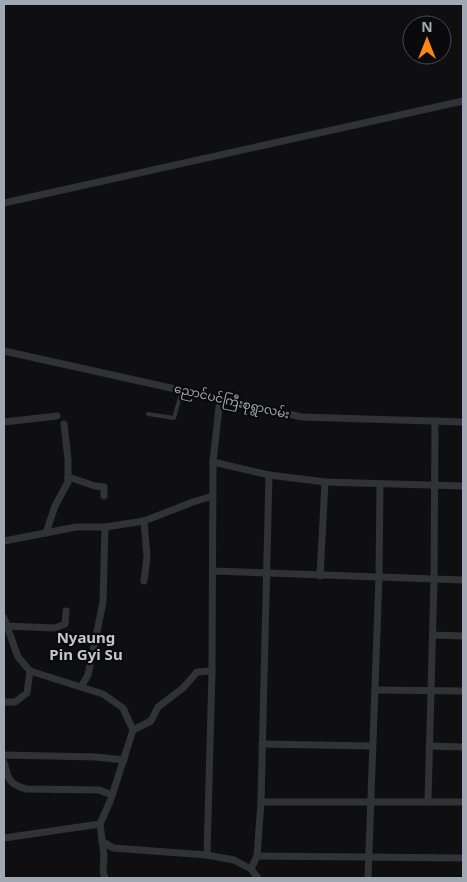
<svg xmlns="http://www.w3.org/2000/svg" width="467" height="882" viewBox="0 0 467 882" font-family="'Noto Sans','Noto Sans Myanmar',sans-serif">
<rect width="100%" height="100%" fill="#0f0f11"/>
<g fill="none" stroke-linecap="round" stroke-linejoin="round">
<polyline stroke="#303236" stroke-width="4" points="148,414 174,418 182,390"/>
<g stroke="#303236" stroke-width="7">
<polyline points="4,203 463,101"/>
<polyline points="4,351 302,417 463,422"/>
<polyline points="4,422 57,416"/>
<polyline points="213,462 269,475 325,482 463,486"/>
<polyline points="68,477 95,486 104,487 104,496"/>
<polyline points="144,521 147,557 144,581"/>
<polyline points="46,533 55,506 68,482 68,459 64,424"/>
<polyline points="4,541 76,527 105,527 144,521 193,502 213,496"/>
<polyline points="213,571 463,580"/>
<polyline points="320,576 325,482"/>
<polyline points="4,618 18,657 30,671 103,694 123,708 133,730 111,799 100,824 104,855 103,872 105,878"/>
<polyline points="6,626 55,628 65,624 66,611"/>
<polyline points="433,635 463,636"/>
<polyline points="81,687 88,675 103,602 105,527"/>
<polyline points="375,690 463,691"/>
<polyline points="4,702 15,702 27,693 30,671"/>
<polyline points="133,730 151,721 158,707 183,688 197,672 212,671"/>
<polyline points="262,744 372,746"/>
<polyline points="429,746 463,747"/>
<polyline points="4,755 96,757 124,760"/>
<path d="M4 762C8 779 9 785 27 789L99 790 112 795"/>
<polyline points="261,802 463,802"/>
<polyline points="428,802 434,579 435,421"/>
<polyline points="4,838 100,824"/>
<polyline points="102,841 113,848 207,855 234,860 251,869 258,878"/>
<polyline points="207,855 212,671 213,462 220,398"/>
<polyline points="257,856 463,858"/>
<polyline points="251,869 257,856 261,802 269,475"/>
<polyline points="368,878 379,577 380,484"/>
</g>
</g>
<g text-anchor="middle" dominant-baseline="central" stroke-width="4.5" stroke-linejoin="round" paint-order="stroke">
<g font-size="12" fill="#9fa9b3" stroke="#0a0a0c">
<text transform="translate(232 401) rotate(13)">ညောင်ပင်ကြီးစုရွာလမ်း</text>
</g>
<g font-size="15" font-weight="bold" fill="#c0c7cf" stroke="#0a0a0c">
<text x="86" y="637">Nyaung<tspan x="86" dy="17">Pin Gyi Su</tspan></text>
</g>
</g>
<rect width="467" height="882" fill="none" stroke="#9fa9b3" stroke-width="10"/>
<g transform="translate(427 40)"><circle r="24" fill="#0a0a0c" stroke="#464a4f"/>
<path d="M0-4L9 19L0 12L-9 19Z" fill="#ff8519"/>
<text y="-8" font-size="14" font-weight="bold" text-anchor="middle" fill="#9fa9b3">N</text>
</g>
</svg>
